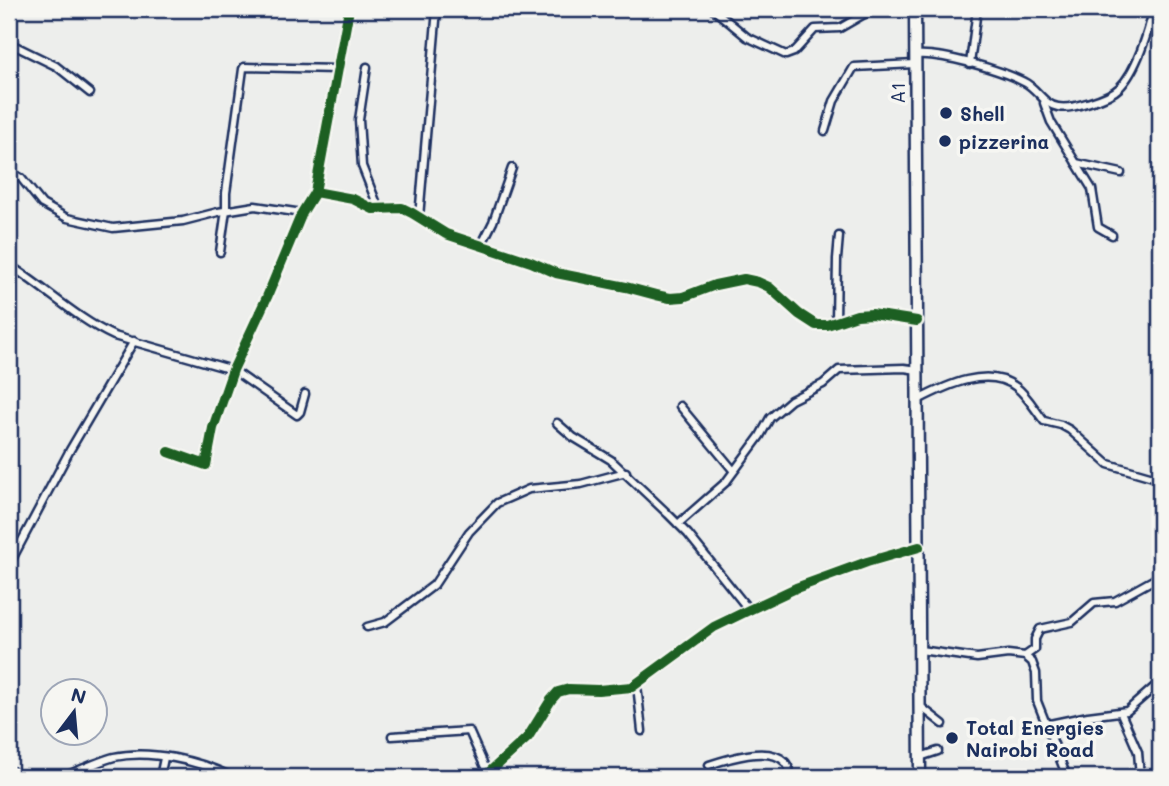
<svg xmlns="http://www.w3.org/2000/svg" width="1169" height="786" viewBox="0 0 1169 786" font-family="Mali,sans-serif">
<rect width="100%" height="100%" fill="#edeeec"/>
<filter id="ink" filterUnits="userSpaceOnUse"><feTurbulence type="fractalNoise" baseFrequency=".0143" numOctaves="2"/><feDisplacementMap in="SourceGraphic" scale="14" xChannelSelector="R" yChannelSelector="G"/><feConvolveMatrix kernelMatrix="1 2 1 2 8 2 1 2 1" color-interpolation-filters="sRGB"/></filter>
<g filter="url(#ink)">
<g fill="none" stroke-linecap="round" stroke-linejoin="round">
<defs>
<g id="minor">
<polyline points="713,9 747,37 786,55 794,52 815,29 840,28 873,9"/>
<polyline points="9,43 56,66 90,93"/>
<path d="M915 55C940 52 1001 70 1024 82 1037 88 1044 105 1058 107 1069 109 1080 105 1090 102 1100 99 1112 95 1119 88 1136 72 1149 31 1153 9"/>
<polyline points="970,64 977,9"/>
<polyline points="367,67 359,120 362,166 379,209"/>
<polyline points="1044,103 1051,122 1092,189 1098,227 1112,235"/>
<polyline points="825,131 834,101 854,67 915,64"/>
<polyline points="1076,163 1121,173"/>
<polyline points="9,171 21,178 42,204 67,218 113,228 183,221 218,212 255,206 302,213"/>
<polyline points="315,192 353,199 373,209 402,208 412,213 446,234 531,262 556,273 626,287 656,295 670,298 683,297 715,285 744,279 758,282 769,287 799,314 816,325 827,325 857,315 872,314 917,321"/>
<polyline points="419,217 437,9"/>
<polyline points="481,246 493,222 512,168"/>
<polyline points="220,252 226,210 226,193 243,69 244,67 337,69"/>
<path d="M9 265C44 287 77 319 114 336L233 370 297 415 300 412 305 394"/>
<polyline points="836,322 837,259 839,236"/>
<path d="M918 400C945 386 988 365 1016 387 1027 395 1035 410 1044 421L1061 425 1070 430 1108 464 1160 479"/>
<polyline points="680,406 733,470"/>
<polyline points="557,423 573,437 611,460 668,514 688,534 749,610"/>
<polyline points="169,452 206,465 213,428 233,370 267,297 302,213 315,192 349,9"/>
<polyline points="678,524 726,482 760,436 770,418 791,400 823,384 839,370 904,368 918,370"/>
<polyline points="9,565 70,450 134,341"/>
<polyline points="367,627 385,622 434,585 469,532 497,503 529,489 581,484 626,472"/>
<polyline points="920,650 977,658 1008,654 1025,656 1032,662 1036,673 1037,701 1067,777"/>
<polyline points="1025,656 1035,649 1035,639 1040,629 1072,622 1094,603 1115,601 1153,580 1160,574"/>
<polyline points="637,685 642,731"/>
<polyline points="920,706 943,724"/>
<polyline points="1121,713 1138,752 1140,777"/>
<polyline points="1045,725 1088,716 1127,711 1160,682"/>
<polyline points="392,736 469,731 488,774"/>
<polyline points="920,757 938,751"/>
<path d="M709 765C727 759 769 745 785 762 789 766 790 772 791 777"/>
<polyline points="9,769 21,777"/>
<path d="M63 777C80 770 97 762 114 757 150 749 200 761 232 777"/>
<polyline points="160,777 164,758"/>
<polyline points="484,777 528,737 551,700 558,692 569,689 598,690 632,687 714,627 749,610 796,588 867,562 919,547"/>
<polyline points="1138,777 1157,777"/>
</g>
<polyline id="highway" points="915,9 920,777"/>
</defs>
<use href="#minor" stroke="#1b2f5e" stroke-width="11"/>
<use href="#highway" stroke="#1b2f5e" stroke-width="15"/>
<use href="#minor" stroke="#f6f6f2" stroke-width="6"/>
<use href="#highway" stroke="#f6f6f2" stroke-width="10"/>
<defs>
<g id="cycleway">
<polyline points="315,192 353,199 373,209 402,208 412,213 446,234 531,262 556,273 626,287 656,295 670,298 683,297 715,285 744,279 758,282 769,287 799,314 816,325 827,325 857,315 872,314 917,321"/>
<polyline points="169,452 206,465 213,428 233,370 267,297 302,213 315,192 349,9"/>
<polyline points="484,777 528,737 551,700 558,692 569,689 598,690 632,687 714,627 749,610 796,588 867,562 919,547"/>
</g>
</defs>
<use href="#cycleway" stroke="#f6f6f2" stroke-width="15"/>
<use href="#cycleway" stroke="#1b5e20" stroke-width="10"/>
</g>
</g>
<g fill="#1b2f5e" stroke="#f6f6f2" stroke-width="2.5">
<circle cx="946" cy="113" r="7"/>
<circle cx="945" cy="141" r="7"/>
<circle cx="952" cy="738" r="7"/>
</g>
<g text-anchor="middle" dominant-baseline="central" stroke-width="7" stroke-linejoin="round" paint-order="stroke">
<g font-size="19" fill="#1b2f5e" stroke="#f6f6f2">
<text transform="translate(897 93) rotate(-90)">A1</text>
</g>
<g font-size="19" font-weight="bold" fill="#1b2f5e" stroke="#f6f6f2" text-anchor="start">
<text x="960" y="113">Shell</text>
<text x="959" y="141">pizzerina</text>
<text x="966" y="727">Total Energies<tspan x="966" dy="22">Nairobi Road</tspan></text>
</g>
</g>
<rect width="1169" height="786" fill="none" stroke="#f6f6f2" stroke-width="35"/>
<rect x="18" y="18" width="1134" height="751" fill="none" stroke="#1b2f5e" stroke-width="2.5" filter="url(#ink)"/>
<g transform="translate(74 712) rotate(16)"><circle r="33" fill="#f6f6f2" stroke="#9ea6b7" stroke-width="2"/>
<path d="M0-5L12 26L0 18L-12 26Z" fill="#1b2f5e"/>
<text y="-10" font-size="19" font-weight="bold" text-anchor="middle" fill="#1b2f5e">N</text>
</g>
</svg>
